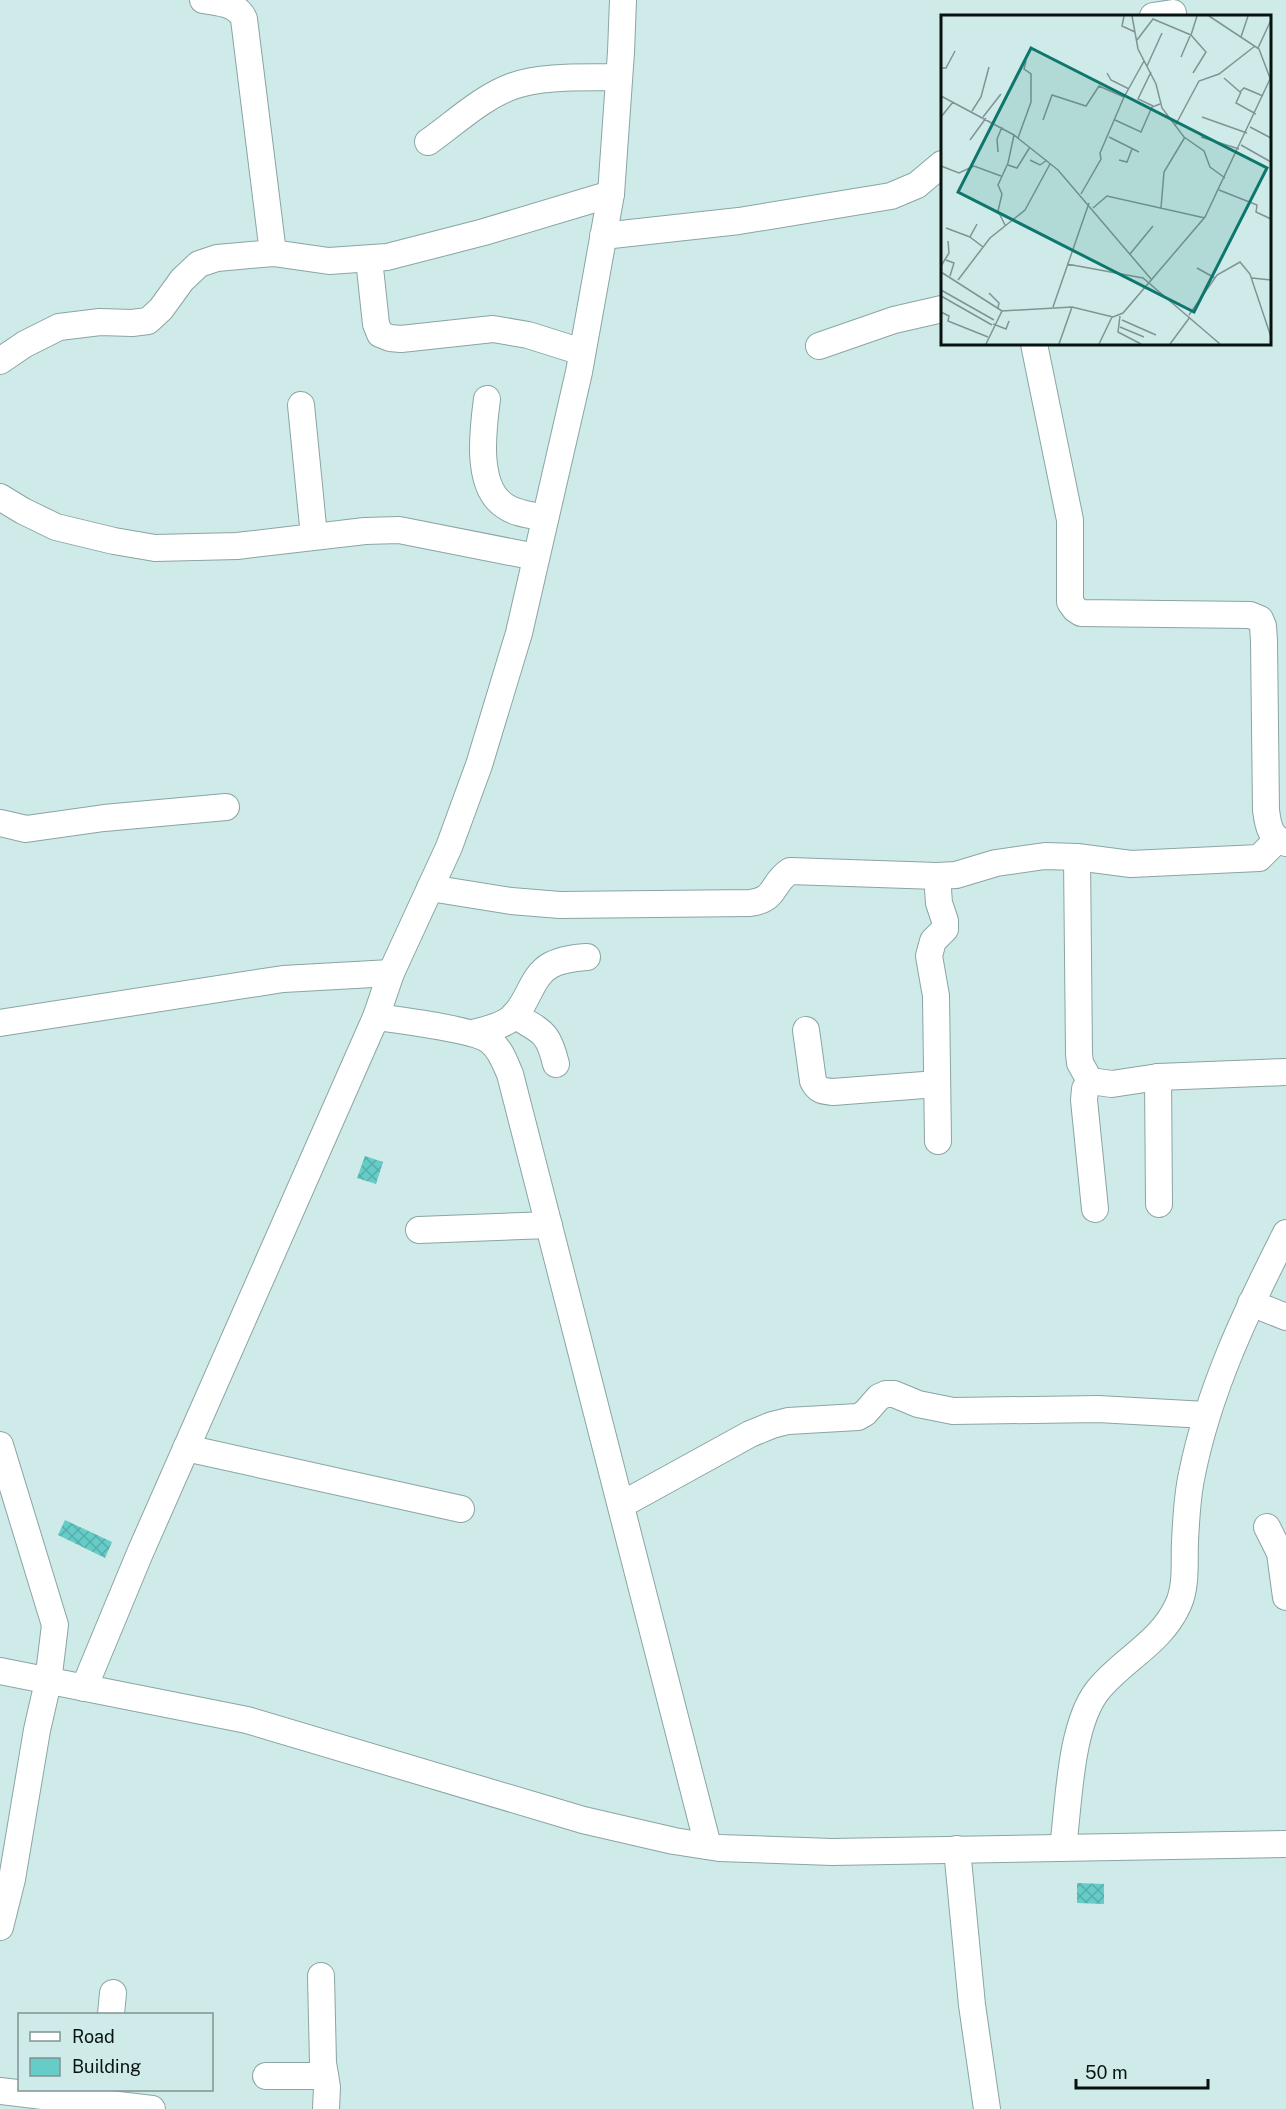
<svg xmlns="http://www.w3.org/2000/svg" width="1286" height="2109" viewBox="0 0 1286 2109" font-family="'Public Sans',sans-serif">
<defs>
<pattern id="building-cross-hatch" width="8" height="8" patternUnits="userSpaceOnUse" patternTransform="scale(1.5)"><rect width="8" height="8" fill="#65ccc7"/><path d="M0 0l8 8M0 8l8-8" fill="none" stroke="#56aeaa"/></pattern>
</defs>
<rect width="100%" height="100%" fill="#ceebe9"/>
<g fill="url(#building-cross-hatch)">
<polygon points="365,1156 383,1162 376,1184 357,1178"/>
<polygon points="65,1520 112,1542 105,1558 58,1535"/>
<polygon points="1077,1883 1104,1884 1104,1904 1077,1903"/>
</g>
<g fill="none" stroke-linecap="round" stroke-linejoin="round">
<defs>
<g id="minor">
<path d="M203 0C219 3 237 3 244 19L273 253"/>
<polyline points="1153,16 1173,13"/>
<path d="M428 142C455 123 482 97 513 86 544 75 587 78 619 77"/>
<polyline points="603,236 739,221 891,196 917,185 942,164"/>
<polyline points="369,259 376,324 380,334 390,338 401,339 493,329 528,335 582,352"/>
<path d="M1034 344 1070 520V602L1075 609 1081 613 1250 615 1260 619 1263 626 1264 641 1266 810C1268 826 1270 838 1286 843"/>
<polyline points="819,346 894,320 942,309"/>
<polyline points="0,361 25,344 59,327 100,322 132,323 148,321 161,309 182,280 199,264 217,258 273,253 329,261 387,257 484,232 611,194"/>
<path d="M487 399C483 429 475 487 505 506 516 514 532 515 545 518"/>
<polyline points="301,405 314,536"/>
<polyline points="0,497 23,511 56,527 114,541 155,548 237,546 365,531 399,530 536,557"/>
<polyline points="0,823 26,829 104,818 226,807"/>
<polyline points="1077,857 1079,1054 1080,1063 1090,1081 1112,1084 1158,1077 1286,1072"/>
<polyline points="937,876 939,903 945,921 945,929 933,941 929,956 936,996 938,1141"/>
<path d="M430 888 511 901 560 905 750 903C778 899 770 884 790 871L937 876 956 875 996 863 1045 856 1077 857 1131 864 1259 858 1277 840"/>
<path d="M514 1015C542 1032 548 1031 556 1064"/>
<path d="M376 1017C398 1020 478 1030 491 1042 501 1050 505 1063 510 1074L708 1846"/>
<polyline points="0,1023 283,979 391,973"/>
<path d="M806 1030 813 1081C818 1091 823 1091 833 1092L937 1084"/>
<path d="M473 1033C485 1030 499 1027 509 1020 528 1007 530 976 551 965 562 959 575 958 587 957"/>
<polyline points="1158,1077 1159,1204"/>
<polyline points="1090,1081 1085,1089 1084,1100 1095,1209"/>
<polyline points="419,1230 549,1225"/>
<polyline points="1251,1303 1286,1317"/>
<polyline points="0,1445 55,1625 48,1682 37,1730 12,1879 0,1927"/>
<polyline points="186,1448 461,1509"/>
<polyline points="621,1505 750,1434 772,1425 788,1421 858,1417 865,1413 879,1397 886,1394 894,1394 918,1404 953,1411 1098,1409 1206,1415"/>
<polyline points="1267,1527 1280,1553 1286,1597"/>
<polyline points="0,1671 247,1720 583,1820 674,1841 719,1848 832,1852 1286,1844"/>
<polyline points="84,1688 140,1553 376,1017 391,973 449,847 479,765 519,633 579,372 611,194 621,52 623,0"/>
<path d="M1063 1848C1069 1802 1070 1725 1098 1690 1123 1659 1161 1643 1178 1605 1187 1586 1184 1561 1185 1542 1186 1520 1187 1496 1192 1474 1209 1389 1247 1310 1286 1233"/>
<polyline points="957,1849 972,2005 987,2109"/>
<polyline points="321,1976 323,2063 327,2087 326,2109"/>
<polyline points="111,2014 113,1993"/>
<polyline points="266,2076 325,2076"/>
<polyline points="0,2091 152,2109"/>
</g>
</defs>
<use href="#minor" stroke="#8aa5a3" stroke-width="28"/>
<use href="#minor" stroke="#fff" stroke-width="26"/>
</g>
<g transform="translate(941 15)">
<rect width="330" height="330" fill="#ceebe9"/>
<path fill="none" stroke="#7f9493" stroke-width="1.5" d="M183 1 181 11 194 17M191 1 197 34 215 69 221 93 243 122 263 136 269 152 284 163M268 1 318 34 329 63M300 22 307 1M196 25 212 4 250 20M317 33 330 5M240 42 249 21M206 51 221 18M0 53H5L14 36M210 57 197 84 212 91M166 58 170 65 188 74M252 58 265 37 250 20 256 1M283 63 299 77 303 73 322 81M300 77 295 88 315 99M0 81 73 120 117 155 210 264M31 96 40 82 48 52M0 102 12 87M42 102 60 79M261 102 306 118M102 105 111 80 145 91 158 71 183 82 203 46M174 105 200 117 211 92 219 89M234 111 258 66 278 59 314 31M309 112 330 123M168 122 198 137M260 122 298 134M77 123 90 87V59L83 54 85 46M29 125 45 103M300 130 330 147M57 137 56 124 61 112M89 145 99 150 106 145M178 145 186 147 191 134M67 150 76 153 89 132M0 151 18 158 33 151 60 161M278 175 316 190 315 197 330 204M140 179 160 144 159 138 183 82M152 193 166 181 264 203M220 193 223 157 244 122M36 209 29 222 42 232M64 210 57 196 61 179 57 170 67 148 73 120M5 213 29 222M189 239 212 211M5 245 13 248 9 261M126 249 202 263 279 329M0 251 8 238 7 226M256 253 274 263M0 257 61 296M311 263 330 265M17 265 49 223 84 195 109 149M0 275 53 305M48 278 58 288 57 293M0 281 51 310M112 292 148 188M0 297 8 301 7 306 47 322M248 300 276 260 299 247 309 259 330 322M179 301 177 317 200 329M181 305 215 320M52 309 65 314 68 306M179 312 203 322M45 329 61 296 131 292 172 302 182 298 264 202 330 62M118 329 131 292M158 329 171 302M229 329 249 302"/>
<path fill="#0f766e" fill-opacity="0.15" stroke="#0f766e" stroke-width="3" d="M90 33 326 153 253 297 17 177Z"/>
<rect width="330" height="330" fill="none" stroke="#081211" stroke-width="3"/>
</g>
<rect x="18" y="2013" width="195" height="78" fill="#ceebe9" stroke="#7f9493" stroke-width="1.5"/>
<rect x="30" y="2032" width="30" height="9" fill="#ffffff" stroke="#7f9493" stroke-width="1.5"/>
<text x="72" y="2043" font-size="18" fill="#081211">Road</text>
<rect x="30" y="2058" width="30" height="18" fill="#65ccc7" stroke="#7f9493" stroke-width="1.5"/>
<text x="72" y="2073" font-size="18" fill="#081211">Building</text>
<path d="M1076 2079v9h132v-9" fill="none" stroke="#081211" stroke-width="3"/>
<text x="1085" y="2079" font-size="18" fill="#081211" stroke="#ceebe9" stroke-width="4.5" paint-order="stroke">50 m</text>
</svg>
